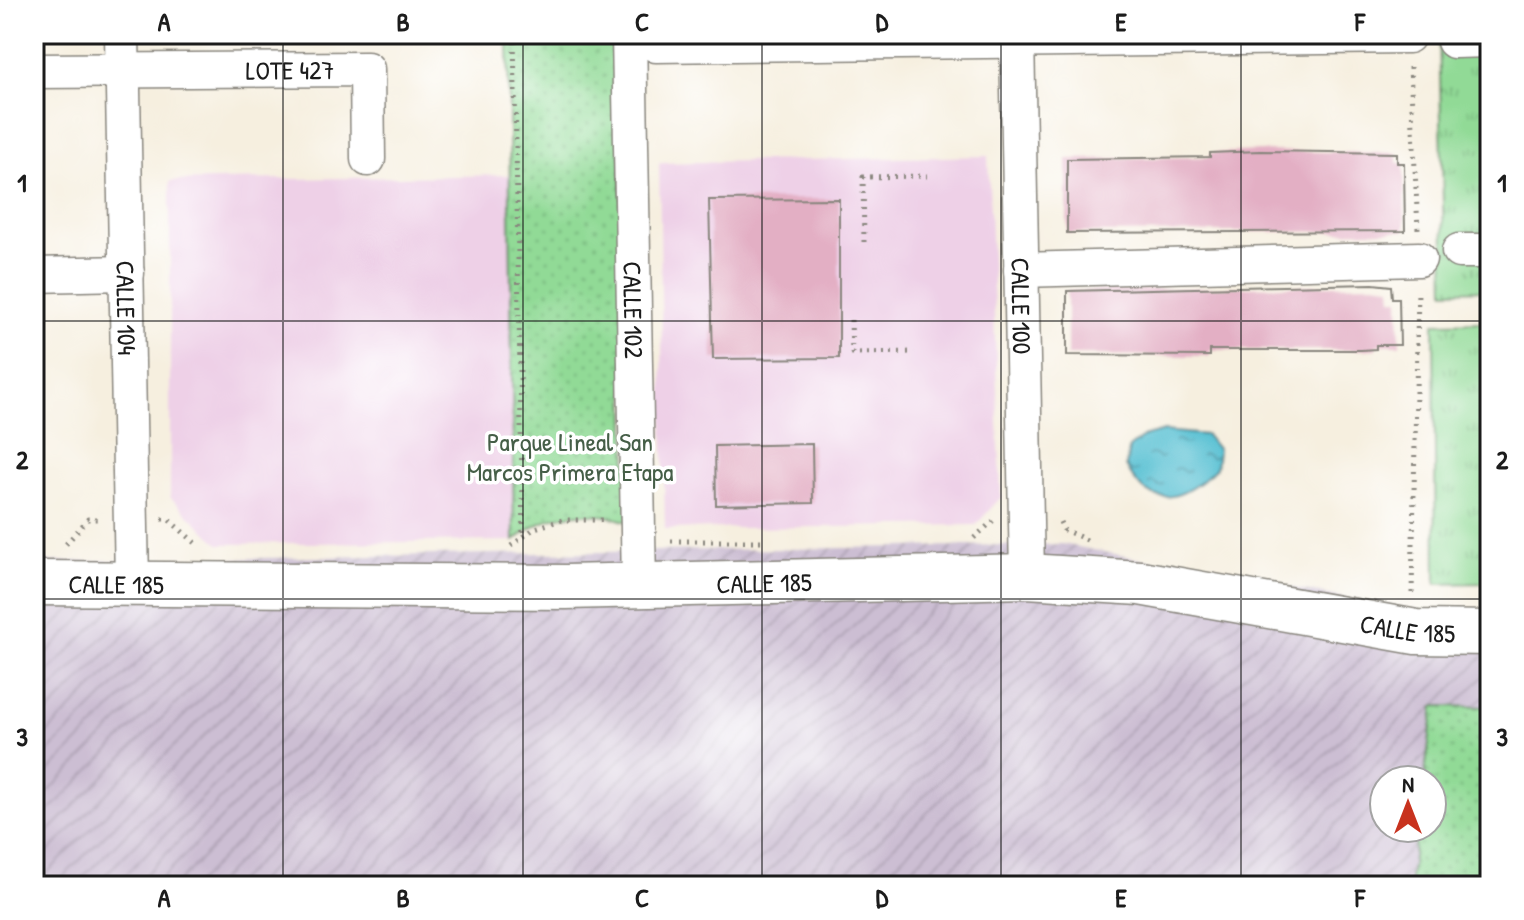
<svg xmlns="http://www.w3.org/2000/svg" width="1524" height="920" viewBox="0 0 1524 920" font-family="'Patrick Hand',sans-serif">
<defs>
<pattern id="industrial-furrows" width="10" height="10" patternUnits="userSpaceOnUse" patternTransform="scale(2)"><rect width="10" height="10" fill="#ccbed3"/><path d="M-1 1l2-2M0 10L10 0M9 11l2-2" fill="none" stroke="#afa3b5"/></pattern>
<pattern id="grass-tufts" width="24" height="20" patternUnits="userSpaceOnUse" patternTransform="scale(2)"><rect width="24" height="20" fill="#91da96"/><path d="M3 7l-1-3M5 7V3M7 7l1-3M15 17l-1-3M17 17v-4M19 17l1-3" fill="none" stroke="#7cba81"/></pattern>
<pattern id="park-dots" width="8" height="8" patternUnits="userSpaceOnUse" patternTransform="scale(2)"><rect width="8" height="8" fill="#91da96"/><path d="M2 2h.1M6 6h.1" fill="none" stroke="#7cba81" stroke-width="1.8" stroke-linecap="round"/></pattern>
<pattern id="water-ripples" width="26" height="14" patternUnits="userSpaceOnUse" patternTransform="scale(2)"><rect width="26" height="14" fill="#55bfd2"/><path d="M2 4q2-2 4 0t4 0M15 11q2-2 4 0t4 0" fill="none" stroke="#469aaa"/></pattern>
</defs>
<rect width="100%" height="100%" fill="#fff"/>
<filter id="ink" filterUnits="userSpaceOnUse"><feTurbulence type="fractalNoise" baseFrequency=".0125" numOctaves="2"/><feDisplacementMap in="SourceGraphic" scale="16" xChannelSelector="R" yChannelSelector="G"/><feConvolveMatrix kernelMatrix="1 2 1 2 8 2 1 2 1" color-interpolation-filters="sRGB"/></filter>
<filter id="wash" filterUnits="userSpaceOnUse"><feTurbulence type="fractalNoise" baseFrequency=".006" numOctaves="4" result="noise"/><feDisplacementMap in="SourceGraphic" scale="32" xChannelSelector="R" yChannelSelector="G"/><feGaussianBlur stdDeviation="1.8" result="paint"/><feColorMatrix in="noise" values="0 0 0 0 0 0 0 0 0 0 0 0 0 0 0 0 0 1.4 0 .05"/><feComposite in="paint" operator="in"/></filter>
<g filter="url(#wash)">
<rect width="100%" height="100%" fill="#f6efdf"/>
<g fill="#eed0e7">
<polygon points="988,156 1001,497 976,525 665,529 659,163"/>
<polygon points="511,175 514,541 219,544 170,497 170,181"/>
</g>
<path fill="url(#industrial-furrows)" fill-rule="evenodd" d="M1062 544 1439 616 1490 615V886H34V562ZM1384 780H1432V828H1384Z"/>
<g fill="url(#grass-tufts)" stroke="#567b59" stroke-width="2">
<polygon points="1439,34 1490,34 1490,290 1445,291"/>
<polygon points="1490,322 1490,583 1436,584 1434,323"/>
</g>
<g fill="url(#park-dots)" stroke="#567b59" stroke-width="2">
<path d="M508 34H618L628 522C586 507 547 512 514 541Z"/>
<polygon points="1434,706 1490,707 1490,886 1409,886 1417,828 1432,828 1432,780 1424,780"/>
</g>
<path fill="url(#water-ripples)" stroke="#386e77" stroke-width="2" d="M1164 431 1206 435 1218 450 1216 468C1185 499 1150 514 1126 466L1129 448 1143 437Z"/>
<g id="blocks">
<g fill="#e3afc4">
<polygon points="1260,151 1397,153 1397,163 1404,163 1405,231 1067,233 1067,159 1210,157 1210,153"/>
<polygon points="839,199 839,358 713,359 709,200"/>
<polygon points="1373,284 1391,286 1392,298 1399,298 1400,345 1376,345 1376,349 1361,350 1210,350 1210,356 1067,355 1067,291"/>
<polygon points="812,444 813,503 716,505 715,446"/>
</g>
</g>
</g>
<g filter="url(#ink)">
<use href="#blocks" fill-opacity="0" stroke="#89867e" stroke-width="2"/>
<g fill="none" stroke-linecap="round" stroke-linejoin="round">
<defs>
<g id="street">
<path id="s1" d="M122 34 132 583"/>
<path id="s2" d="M629 34 639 586"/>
<path id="s3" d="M1017 34 1027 576"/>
<polyline points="1454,41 1490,40"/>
<polyline points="656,45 1408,36"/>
<path id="s4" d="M34 71 367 69 368 159"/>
<polyline points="1459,251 1490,251"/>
<polyline points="1021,270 1419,259"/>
<polyline points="34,275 127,273"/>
</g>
<g id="secondary">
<path id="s5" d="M34 583 566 587 1027 576 1140 583 1416 632 1490 633"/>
</g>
</defs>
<use href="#street" stroke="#89867e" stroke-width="37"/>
<use href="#secondary" stroke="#89867e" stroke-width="47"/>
<g stroke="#89867e" stroke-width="5" stroke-dasharray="2 6" stroke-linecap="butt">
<polyline points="514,34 523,538"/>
<polyline points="1410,67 1418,229"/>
<polyline points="864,242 863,177 927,176"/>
<polyline points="851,320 852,353 915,352"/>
<polyline points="162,519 168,519 198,545"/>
<polyline points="1060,522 1064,530 1087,540"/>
<polyline points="974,538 993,521"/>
<polyline points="671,541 765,541"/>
<polyline points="66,544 88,519 100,519"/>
<polyline points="511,546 535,528 562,520 605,520"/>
<polyline points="1412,593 1418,291"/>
</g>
<use href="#street" stroke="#fff" stroke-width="34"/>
<use href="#secondary" stroke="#fff" stroke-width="44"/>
</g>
</g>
<path fill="none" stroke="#1c1c1c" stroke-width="2" stroke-opacity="0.55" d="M283 34V886M523 34V886M762 34V886M1001 34V886M1241 34V886M34 321H1490M34 599H1490"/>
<g text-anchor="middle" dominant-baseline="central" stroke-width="7" stroke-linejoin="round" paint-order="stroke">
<g font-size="26" fill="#1c1c1c" stroke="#fff">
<text stroke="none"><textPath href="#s4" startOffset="256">LOTE 427</textPath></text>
<text stroke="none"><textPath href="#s3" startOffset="272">CALLE 100</textPath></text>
<text stroke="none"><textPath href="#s1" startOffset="274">CALLE 104</textPath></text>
<text stroke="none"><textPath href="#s2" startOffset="276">CALLE 102</textPath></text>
<text stroke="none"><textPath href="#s5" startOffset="82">CALLE 185</textPath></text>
<text stroke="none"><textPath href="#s5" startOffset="730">CALLE 185</textPath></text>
<text stroke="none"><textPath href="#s5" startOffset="1378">CALLE 185</textPath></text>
</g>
<g font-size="26" fill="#455e47" stroke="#fff">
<text x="570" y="441">Parque Lineal San<tspan x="570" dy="30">Marcos Primera Etapa</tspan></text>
</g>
</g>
<rect width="1524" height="920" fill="none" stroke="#fff" stroke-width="88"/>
<g transform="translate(1408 804)"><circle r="38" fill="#ffffff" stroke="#a4a4a4" stroke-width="2"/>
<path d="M0-6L14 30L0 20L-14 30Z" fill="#c8321e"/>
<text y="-12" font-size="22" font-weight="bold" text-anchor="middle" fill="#1c1c1c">N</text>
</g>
<rect x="44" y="44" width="1436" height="832" fill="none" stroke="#1c1c1c" stroke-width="3"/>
<g font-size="26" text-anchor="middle" font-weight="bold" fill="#1c1c1c">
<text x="164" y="31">A</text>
<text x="403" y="31">B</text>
<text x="642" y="31">C</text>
<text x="882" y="31">D</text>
<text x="1121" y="31">E</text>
<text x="1360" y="31">F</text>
<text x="22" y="192">1</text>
<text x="1502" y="192">1</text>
<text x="22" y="469">2</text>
<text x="1502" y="469">2</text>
<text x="22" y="746">3</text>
<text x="1502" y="746">3</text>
<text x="164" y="907">A</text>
<text x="403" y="907">B</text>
<text x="642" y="907">C</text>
<text x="882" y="907">D</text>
<text x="1121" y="907">E</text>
<text x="1360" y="907">F</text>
</g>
</svg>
